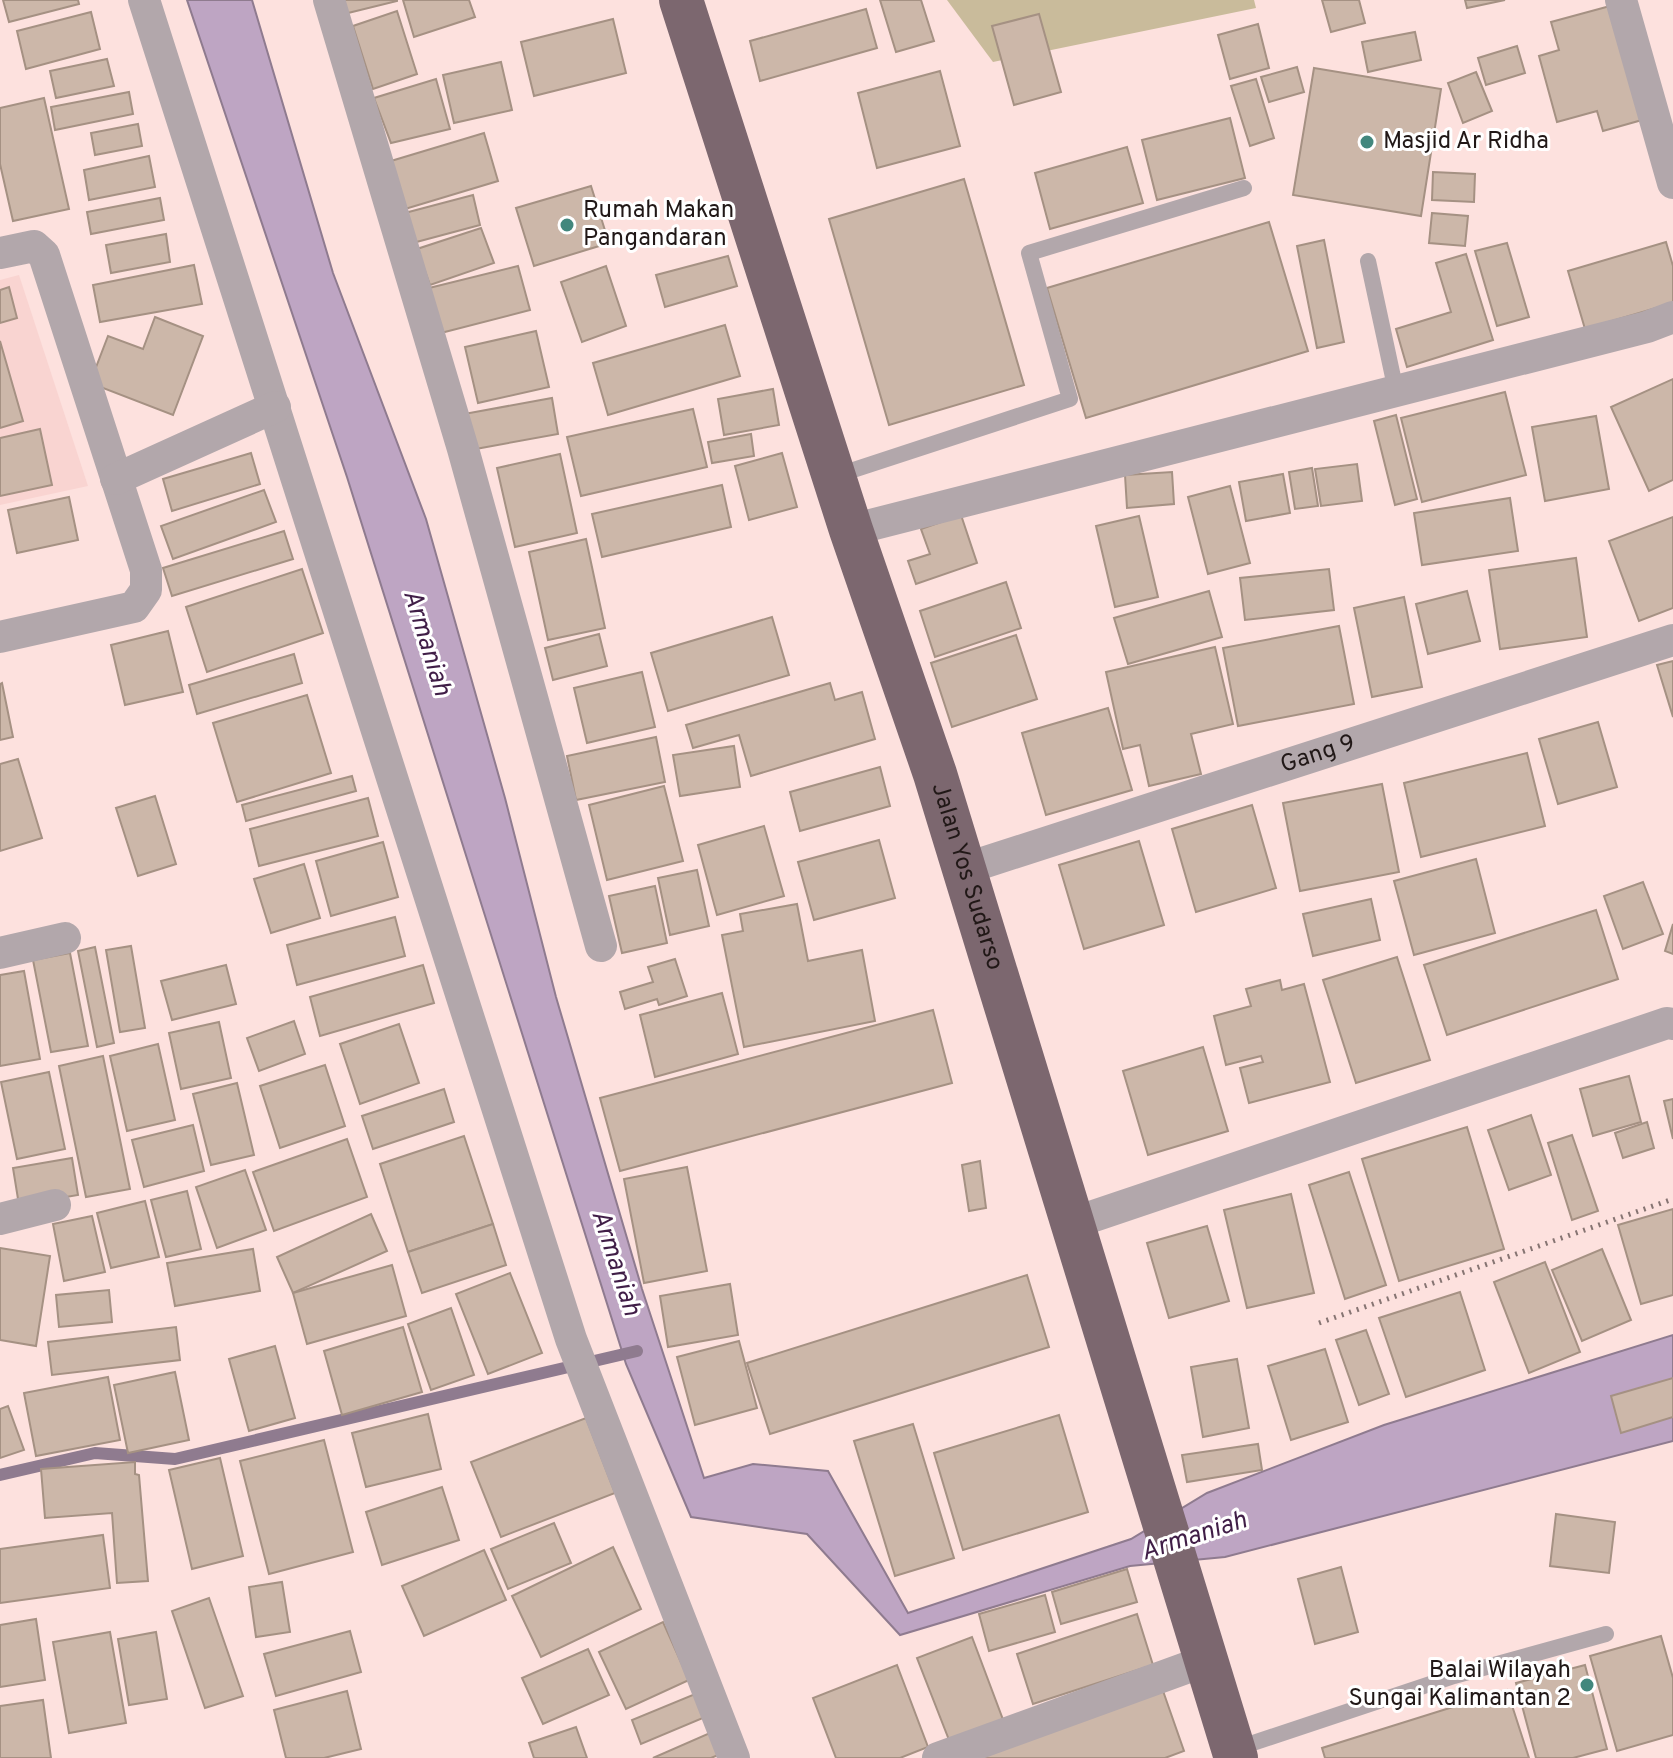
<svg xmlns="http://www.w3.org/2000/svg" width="1673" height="1758" viewBox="0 0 1673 1758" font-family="Overpass,sans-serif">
<rect width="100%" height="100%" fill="#fde1de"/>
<polygon fill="#f9d4d1" points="19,275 88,486 0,505 0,280"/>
<polygon fill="#c9bb9b" points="947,0 1254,0 1256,8 993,62"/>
<polygon fill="#bea5c3" stroke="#8f7b8f" stroke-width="2" points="187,0 252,0 333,273 426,519 505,798 556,997 642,1289 704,1478 753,1464 828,1471 908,1613 1131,1539 1207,1493 1384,1425 1673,1335 1673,1441 1225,1557 1130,1566 900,1635 807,1534 691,1517 626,1364 347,477"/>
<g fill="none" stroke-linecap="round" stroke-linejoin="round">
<polyline stroke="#8f7b8f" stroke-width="12" points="0,1475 95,1453 175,1459 637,1351"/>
</g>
<g fill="#ccb7a9" stroke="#a59183" stroke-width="2">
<polygon points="3,0 78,0 79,4 9,22"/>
<polygon points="341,0 397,0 397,1 344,14"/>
<polygon points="403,0 469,0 475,17 414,37"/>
<polygon points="880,0 921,0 934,41 896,52"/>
<polygon points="1322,0 1359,0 1365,23 1331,32"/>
<polygon points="1465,0 1505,0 1467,8"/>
<polygon points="1610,6 1642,120 1603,131 1597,111 1557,122 1539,56 1559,50 1551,22"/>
<polygon points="866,9 877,48 760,81 750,41"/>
<polygon points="397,11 417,74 373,89 353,26"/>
<polygon points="91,12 100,49 26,69 17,31"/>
<polygon points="1039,14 1061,92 1014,105 992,26"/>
<polygon points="613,19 626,73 534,96 521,42"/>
<polygon points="1258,24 1269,68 1230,79 1218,35"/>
<polygon points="1415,32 1421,60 1368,72 1362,42"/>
<polygon points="1517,46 1525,73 1486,85 1478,58"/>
<polygon points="107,59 114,86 56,98 50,71"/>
<polygon points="501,62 512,110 454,123 443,75"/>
<polygon points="1297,67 1304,92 1269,102 1261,77"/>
<polygon points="1314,68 1441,89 1421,216 1293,195"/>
<polygon points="940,71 960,146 877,168 858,93"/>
<polygon points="1476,72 1492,111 1463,123 1448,83"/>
<polygon points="436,79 450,129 391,143 374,98"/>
<polygon points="1256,79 1274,138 1250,146 1231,86"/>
<polygon points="129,92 133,114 55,130 51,107"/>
<polygon points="44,98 69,209 13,221 0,164 0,108"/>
<polygon points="1230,118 1245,178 1157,200 1142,140"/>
<polygon points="138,124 142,146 95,155 91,133"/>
<polygon points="484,133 498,181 405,209 391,161"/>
<polygon points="1127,147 1143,203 1050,229 1035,173"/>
<polygon points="149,156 155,187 89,200 84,170"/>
<polygon points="1433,172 1475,174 1474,202 1432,200"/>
<polygon points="964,179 1024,385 889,425 829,219"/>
<polygon points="591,186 609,243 534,266 516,208"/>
<polygon points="473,195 480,225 409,244 401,214"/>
<polygon points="160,198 164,220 91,234 87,212"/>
<polygon points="1432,213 1468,216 1465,246 1429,243"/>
<polygon points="1269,222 1308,351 1086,418 1047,288"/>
<polygon points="481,228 494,263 430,285 417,249"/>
<polygon points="166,234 170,262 111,273 106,245"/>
<polygon points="1324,240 1344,342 1317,348 1297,246"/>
<polygon points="1666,242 1673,266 1673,303 1585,329 1568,271"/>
<polygon points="1507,243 1529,317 1497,326 1475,251"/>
<polygon points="1466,254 1493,340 1407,367 1396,329 1451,312 1436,263"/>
<polygon points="728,256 737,286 665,307 656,275"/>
<polygon points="194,265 202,304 100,322 93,285"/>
<polygon points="518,266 530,310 437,334 425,289"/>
<polygon points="606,266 626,326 582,342 561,282"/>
<polygon points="9,287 17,318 0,323 0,290"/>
<polygon points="155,317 203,336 173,415 90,383 108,336 143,349"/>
<polygon points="725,325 740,376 608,415 593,363"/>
<polygon points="536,331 549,387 478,403 465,347"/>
<polygon points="0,341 23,421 0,428"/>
<polygon points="1673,379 1673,480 1649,491 1611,407"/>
<polygon points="773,389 779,425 724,435 718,399"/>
<polygon points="1505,392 1526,475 1422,502 1401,418"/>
<polygon points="552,398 558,434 470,450 464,414"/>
<polygon points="693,409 707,467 581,496 567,437"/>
<polygon points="1396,415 1417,499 1395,505 1374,421"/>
<polygon points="1596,416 1609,489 1545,501 1532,427"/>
<polygon points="40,429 52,485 0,496 0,438"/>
<polygon points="751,434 754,456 712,463 708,442"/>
<polygon points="251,453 260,484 172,511 163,479"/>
<polygon points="782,453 797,507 749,520 735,466"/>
<polygon points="560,454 577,533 515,547 497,468"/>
<polygon points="1357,464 1362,501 1321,506 1315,469"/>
<polygon points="1312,468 1318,506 1295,509 1289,472"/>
<polygon points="1172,472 1174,504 1127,508 1125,475"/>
<polygon points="1283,474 1290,513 1246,521 1239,482"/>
<polygon points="722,485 731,527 602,557 592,514"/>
<polygon points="1230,486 1250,563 1208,574 1188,497"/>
<polygon points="264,490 276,522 173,559 161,526"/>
<polygon points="69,497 78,540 17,553 8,510"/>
<polygon points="1510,498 1518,551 1422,565 1414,513"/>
<polygon points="961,515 977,563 916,584 908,561 930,554 921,529"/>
<polygon points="1139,516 1158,597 1115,607 1096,526"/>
<polygon points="1673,517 1673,608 1639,621 1609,541"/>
<polygon points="284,531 293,559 172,596 163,568"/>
<polygon points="586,539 605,628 548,640 529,552"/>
<polygon points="1576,558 1587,637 1500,649 1489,570"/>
<polygon points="302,569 323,633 207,672 186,607"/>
<polygon points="1329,569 1334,610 1245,620 1240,578"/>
<polygon points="1006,582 1021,628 935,657 920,611"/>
<polygon points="1209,591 1222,637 1128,664 1114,618"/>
<polygon points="1467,591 1480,641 1428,654 1416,604"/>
<polygon points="1404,597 1422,687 1372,697 1354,608"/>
<polygon points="772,617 789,675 668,711 651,653"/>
<polygon points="1339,626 1354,704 1238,726 1223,648"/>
<polygon points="168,631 183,692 125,705 111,645"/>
<polygon points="599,634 607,666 553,680 545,648"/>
<polygon points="1016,635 1037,699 952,727 931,663"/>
<polygon points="1215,647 1233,724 1191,734 1201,774 1149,786 1140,745 1123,749 1106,672"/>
<polygon points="294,654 302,683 197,714 189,685"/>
<polygon points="1673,661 1673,717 1657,665"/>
<polygon points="642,672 655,727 587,743 574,688"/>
<polygon points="2,683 13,737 0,740 0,684"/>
<polygon points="830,683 835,700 862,692 875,739 751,776 739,735 693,748 686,725"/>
<polygon points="307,695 331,773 237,802 213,723"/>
<polygon points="1108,708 1132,790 1046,815 1022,733"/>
<polygon points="1598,722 1617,787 1558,804 1539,739"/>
<polygon points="656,737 665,782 576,800 567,756"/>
<polygon points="734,746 740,787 680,796 673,755"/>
<polygon points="1527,753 1545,826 1421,857 1404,783"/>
<polygon points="18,759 42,838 0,851 0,764"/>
<polygon points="880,767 890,806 800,831 790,792"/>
<polygon points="352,776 356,791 246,821 242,805"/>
<polygon points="1382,784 1399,872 1300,891 1283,803"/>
<polygon points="664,786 683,861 607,880 589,805"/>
<polygon points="155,796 176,864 138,876 116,808"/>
<polygon points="368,798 378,836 259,866 250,829"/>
<polygon points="1252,805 1276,888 1196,912 1172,829"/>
<polygon points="764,826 784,896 717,915 698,845"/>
<polygon points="879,840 895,898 814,920 798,862"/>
<polygon points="1139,841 1164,925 1084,949 1059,865"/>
<polygon points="383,842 398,897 331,916 316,861"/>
<polygon points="1476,859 1495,933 1414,955 1394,881"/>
<polygon points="304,864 320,918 271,933 254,879"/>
<polygon points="697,870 709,926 670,935 658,878"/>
<polygon points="1643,882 1663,934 1623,949 1604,896"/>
<polygon points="655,886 667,943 622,953 609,896"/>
<polygon points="1371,899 1380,940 1313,956 1303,914"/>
<polygon points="797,904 808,961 862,950 875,1021 744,1047 722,935 743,931 740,914"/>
<polygon points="1596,910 1618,979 1447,1035 1424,965"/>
<polygon points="395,917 405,956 297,985 287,945"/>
<polygon points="1673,924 1673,954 1665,951"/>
<polygon points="131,946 145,1028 120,1032 106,950"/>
<polygon points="95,947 114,1043 97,1047 78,951"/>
<polygon points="70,953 88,1046 51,1052 33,960"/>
<polygon points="1397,957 1430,1060 1356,1083 1323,980"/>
<polygon points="675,959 687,996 659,1005 657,999 625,1009 620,992 653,982 648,967"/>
<polygon points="226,965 236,1004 172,1020 161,981"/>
<polygon points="423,965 434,1003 320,1036 310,997"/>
<polygon points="24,971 40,1059 0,1066 0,975"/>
<polygon points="1280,980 1282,990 1304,984 1330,1082 1249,1103 1240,1068 1263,1062 1261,1056 1226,1065 1214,1016 1251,1006 1246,989"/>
<polygon points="722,993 738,1054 655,1077 640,1015"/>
<polygon points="933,1010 952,1083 620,1171 600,1098"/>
<polygon points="294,1021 305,1054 259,1071 247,1038"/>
<polygon points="219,1022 231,1078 181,1089 169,1033"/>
<polygon points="399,1024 419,1083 360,1104 340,1044"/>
<polygon points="158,1044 175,1120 127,1131 110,1056"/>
<polygon points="1203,1047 1228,1131 1148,1155 1123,1071"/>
<polygon points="103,1056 130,1189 86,1197 59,1066"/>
<polygon points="325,1065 345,1126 280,1148 260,1086"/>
<polygon points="49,1072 65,1149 17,1159 1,1082"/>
<polygon points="1629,1076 1641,1122 1593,1136 1580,1089"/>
<polygon points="237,1083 254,1155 211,1165 193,1094"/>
<polygon points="444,1089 454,1122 373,1149 362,1116"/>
<polygon points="1673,1099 1673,1139 1664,1101"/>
<polygon points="1531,1115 1551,1175 1509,1190 1488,1130"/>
<polygon points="1647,1122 1654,1148 1623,1158 1615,1133"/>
<polygon points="193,1125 204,1171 144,1187 132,1140"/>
<polygon points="1467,1127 1504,1249 1399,1281 1362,1159"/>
<polygon points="1572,1135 1598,1211 1572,1220 1548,1143"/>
<polygon points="464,1136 493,1224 408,1252 380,1164"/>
<polygon points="347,1139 367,1197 274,1231 253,1172"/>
<polygon points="72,1158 78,1195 19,1205 13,1168"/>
<polygon points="980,1161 986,1208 969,1211 962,1165"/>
<polygon points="687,1167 707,1271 644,1283 624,1179"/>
<polygon points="245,1170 266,1230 217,1248 196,1187"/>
<polygon points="1349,1172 1386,1285 1345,1299 1309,1185"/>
<polygon points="187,1191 201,1249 166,1257 151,1200"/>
<polygon points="1291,1194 1314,1293 1247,1308 1224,1210"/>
<polygon points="145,1201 159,1257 111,1268 97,1213"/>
<polygon points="1673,1209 1673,1295 1641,1304 1618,1225"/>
<polygon points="371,1214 387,1251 293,1293 277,1257"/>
<polygon points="92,1216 105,1272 64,1281 53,1224"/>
<polygon points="493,1224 506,1265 422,1293 408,1252"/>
<polygon points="1207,1226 1229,1301 1169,1318 1147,1243"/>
<polygon points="0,1248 50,1256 36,1346 0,1340"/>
<polygon points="253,1249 260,1291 175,1306 167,1263"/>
<polygon points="1602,1249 1631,1320 1582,1341 1552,1270"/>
<polygon points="1545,1262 1580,1352 1529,1373 1494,1282"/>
<polygon points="392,1265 406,1316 307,1344 293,1293"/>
<polygon points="510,1273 542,1353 488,1374 456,1294"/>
<polygon points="1027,1275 1049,1347 770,1434 747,1363"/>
<polygon points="730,1284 738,1335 668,1347 660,1296"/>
<polygon points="109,1290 112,1322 59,1327 56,1295"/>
<polygon points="1460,1292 1485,1370 1406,1397 1379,1318"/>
<polygon points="451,1308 474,1375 431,1390 408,1324"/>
<polygon points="176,1327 180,1360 52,1375 48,1342"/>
<polygon points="403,1327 422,1392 342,1415 324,1351"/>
<polygon points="1366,1330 1389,1394 1359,1405 1336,1340"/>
<polygon points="739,1341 757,1408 695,1425 677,1357"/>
<polygon points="275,1346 295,1418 249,1431 229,1359"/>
<polygon points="1325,1349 1348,1422 1291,1440 1268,1366"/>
<polygon points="1237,1359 1249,1428 1203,1437 1191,1367"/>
<polygon points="175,1372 189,1440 128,1453 114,1385"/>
<polygon points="108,1377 120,1440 36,1456 24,1393"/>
<polygon points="1673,1378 1673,1417 1621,1433 1611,1396"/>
<polygon points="8,1406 24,1450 0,1458 0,1409"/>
<polygon points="428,1414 441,1469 366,1487 352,1433"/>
<polygon points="1059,1415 1088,1512 963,1550 934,1453"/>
<polygon points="586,1418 615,1493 501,1537 471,1462"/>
<polygon points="913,1424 954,1558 895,1576 854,1441"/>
<polygon points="324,1440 353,1552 269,1574 240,1461"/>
<polygon points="1258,1444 1262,1470 1187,1482 1182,1455"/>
<polygon points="220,1458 243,1556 192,1569 169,1470"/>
<polygon points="135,1462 135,1474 139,1475 148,1581 117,1583 112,1513 45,1518 41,1469"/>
<polygon points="442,1487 459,1540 382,1565 366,1512"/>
<polygon points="1556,1514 1615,1522 1609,1573 1550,1566"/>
<polygon points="554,1523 571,1563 508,1589 491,1549"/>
<polygon points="103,1535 110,1588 0,1603 0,1549"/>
<polygon points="613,1547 641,1609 541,1657 512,1596"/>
<polygon points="484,1550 506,1600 424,1636 402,1586"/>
<polygon points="1341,1567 1358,1632 1315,1644 1298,1579"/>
<polygon points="1127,1569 1137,1602 1061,1624 1052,1592"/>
<polygon points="282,1582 290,1632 256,1637 249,1587"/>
<polygon points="1045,1595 1055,1632 989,1651 979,1614"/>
<polygon points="209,1598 243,1696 205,1708 172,1611"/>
<polygon points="1137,1614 1153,1665 1033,1704 1017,1654"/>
<polygon points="36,1619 45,1680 0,1687 0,1625"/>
<polygon points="663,1622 689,1680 626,1709 599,1652"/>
<polygon points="350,1631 361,1672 276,1696 264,1654"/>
<polygon points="110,1632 126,1723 69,1733 53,1642"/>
<polygon points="156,1632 167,1699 129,1705 118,1639"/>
<polygon points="1661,1636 1673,1678 1673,1735 1617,1751 1590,1656"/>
<polygon points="972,1637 1005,1725 951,1745 917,1658"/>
<polygon points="588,1649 609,1695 543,1724 522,1678"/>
<polygon points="897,1665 928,1747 900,1758 836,1758 813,1698"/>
<polygon points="1585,1665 1607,1749 1573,1758 1536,1758 1516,1683"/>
<polygon points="1162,1688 1184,1751 1165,1758 977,1758"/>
<polygon points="1507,1690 1529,1758 1325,1758 1322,1748"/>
<polygon points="347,1691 361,1749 324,1758 286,1758 274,1710"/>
<polygon points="700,1692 710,1715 641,1744 632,1720"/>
<polygon points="43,1700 51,1758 0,1758 0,1706"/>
<polygon points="576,1727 587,1758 534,1758 529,1743"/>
<polygon points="719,1729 728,1751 711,1758 653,1758"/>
</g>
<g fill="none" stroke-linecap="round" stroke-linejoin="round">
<polyline stroke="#867472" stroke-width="5" stroke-dasharray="2 6" stroke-linecap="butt" points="1319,1323 1673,1199"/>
<g stroke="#b2a7ab" stroke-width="16">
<polyline points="1368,261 1396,391"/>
<polyline points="835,476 1070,399 1029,253 1244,188"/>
<polyline points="1235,1749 1454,1676 1606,1634"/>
</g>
<g stroke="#b2a7ab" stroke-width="32">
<polyline points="144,0 571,1339 734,1758"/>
<polyline points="329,0 463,449 601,946"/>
<polyline points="1621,0 1673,183"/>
<polyline points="0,253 34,246 44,255 146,570 146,590 134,607 0,637"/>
<polyline points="116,479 275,407"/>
<polyline points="851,530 1647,327 1673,317"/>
<path id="s1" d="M964 869 1673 640"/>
<polyline points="0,953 65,938"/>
<polyline points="0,1219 55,1205"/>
<polyline points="1070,1224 1667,1023 1673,1024"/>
<polyline points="938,1758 1208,1660"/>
</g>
<path stroke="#7c676f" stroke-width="44" id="s2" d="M681 0 851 530 935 774 1236 1758"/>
</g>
<g fill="#42877d" stroke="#fff" stroke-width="3">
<circle cx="1367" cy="142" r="8"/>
<circle cx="567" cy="225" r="8"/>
<circle cx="1587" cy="1685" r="8"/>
</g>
<g text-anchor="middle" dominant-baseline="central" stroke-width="6" stroke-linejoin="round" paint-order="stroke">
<g font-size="24" fill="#211817" stroke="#fff" text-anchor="start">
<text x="1383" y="142">Masjid Ar Ridha</text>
<text x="583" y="211">Rumah Makan<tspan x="583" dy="28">Pangandaran</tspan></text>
<text x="1571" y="1671" text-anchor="end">Balai Wilayah<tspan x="1571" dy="28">Sungai Kalimantan 2</tspan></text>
</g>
<g font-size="24" fill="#211817" stroke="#fff">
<text stroke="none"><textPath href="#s1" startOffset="372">Gang 9</textPath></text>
<text stroke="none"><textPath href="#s2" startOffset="922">Jalan Yos Sudarso</textPath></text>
</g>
<g font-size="26" font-style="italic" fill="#401e47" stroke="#fff">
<text transform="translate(426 643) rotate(73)">Armaniah</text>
<text transform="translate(615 1263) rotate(72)">Armaniah</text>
<text transform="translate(1194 1537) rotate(-18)">Armaniah</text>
</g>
</g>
</svg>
